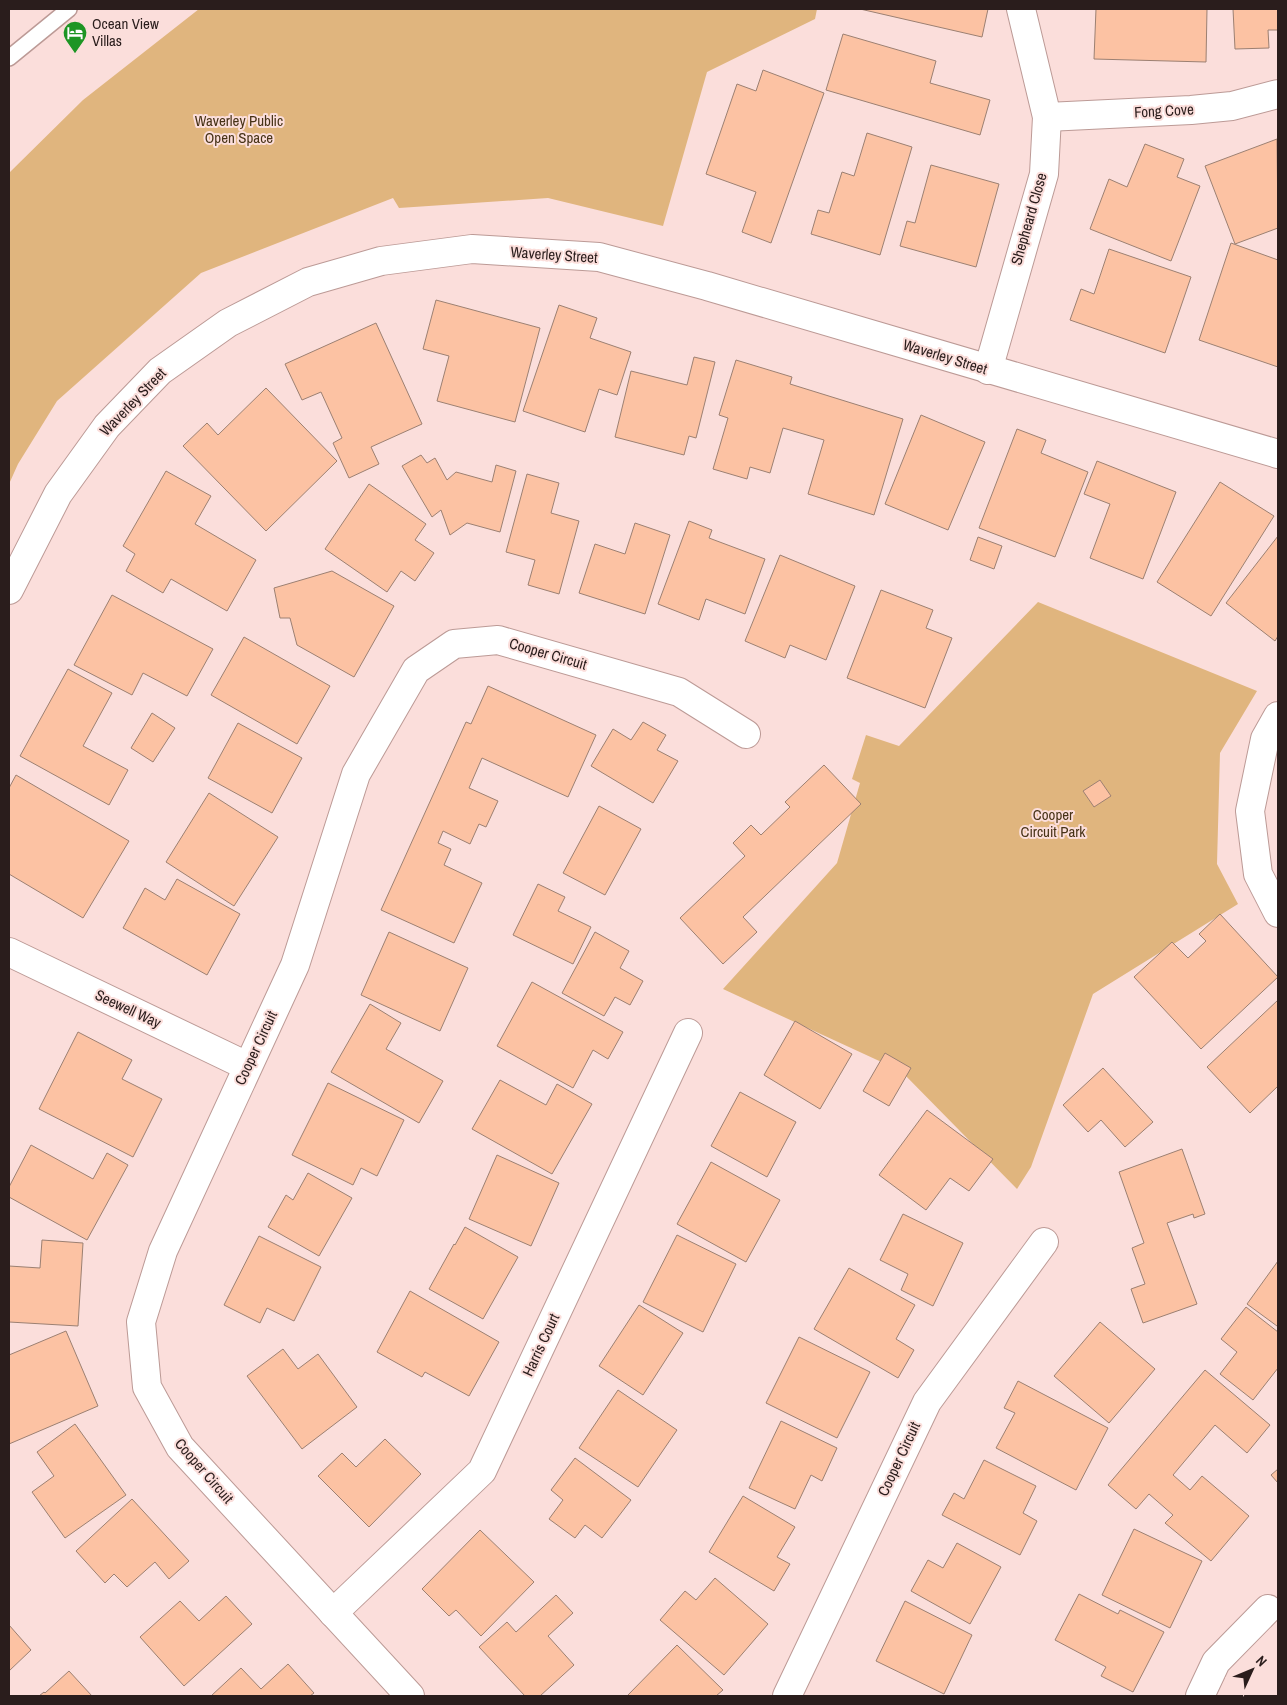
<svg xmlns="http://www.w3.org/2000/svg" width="1287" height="1705" font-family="'Archivo Narrow',sans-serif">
<rect width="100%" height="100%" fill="#fbdedb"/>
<g fill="#e0b57e">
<polygon points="199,9 817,9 815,19 707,72 663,226 548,198 399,208 393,198 201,273 57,401 18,464 9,484 9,173 83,100"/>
<polygon points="1038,602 1257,691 1220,753 1217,864 1238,904 1093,994 1031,1167 1017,1189 901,1071 723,989 837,863 860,783 852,779 866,735 899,746"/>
</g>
<g fill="#fcc2a3" stroke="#9c8072">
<polygon points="860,9 988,9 982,37"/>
<polygon points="1096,9 1207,9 1206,62 1094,59"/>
<polygon points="1233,9 1278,9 1278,30 1268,30 1269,48 1235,49"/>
<polygon points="843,34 936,61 930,83 990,100 980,135 826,90"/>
<polygon points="763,70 824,93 771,243 742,232 756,192 706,174 737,84 756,91"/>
<polygon points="867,133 912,147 880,255 811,234 818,210 829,213 842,172 854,176"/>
<polygon points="1277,139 1278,228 1235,244 1205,166"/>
<polygon points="1145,144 1184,159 1177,177 1200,186 1171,261 1090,229 1109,179 1127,187"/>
<polygon points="931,165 999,184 976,267 900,246 907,221 915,223"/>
<polygon points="1231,243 1278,260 1278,367 1199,340"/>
<polygon points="1109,249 1191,277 1165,353 1070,320 1081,289 1094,294"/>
<polygon points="436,300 540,328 515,422 437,401 449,356 423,349"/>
<polygon points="559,305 597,318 590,338 631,352 617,395 599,389 585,432 523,411"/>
<polygon points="376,323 422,424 371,447 379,464 349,478 333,443 342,438 321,392 302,400 285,364"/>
<polygon points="694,357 715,362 696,438 689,436 684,455 615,437 631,371 687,385"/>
<polygon points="736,360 792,377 790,384 903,419 874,515 808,494 824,440 783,428 770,473 750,467 747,479 713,469 728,418 719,415"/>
<polygon points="266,388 337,461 266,531 183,446 207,423 218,435"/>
<polygon points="921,415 985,442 948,530 885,504"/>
<polygon points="1017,429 1046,440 1041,453 1088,472 1055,557 979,528"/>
<polygon points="421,455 427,463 435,458 447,480 456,472 492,482 496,465 516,471 500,532 467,523 450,535 441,510 432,517 402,466"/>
<polygon points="1097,461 1176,492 1143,579 1090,558 1110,504 1084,494"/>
<polygon points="166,471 211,496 195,524 256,560 227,611 171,579 163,593 126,571 135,554 123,546"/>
<polygon points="527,474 559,483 551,513 579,521 559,594 528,585 535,560 506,552"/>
<polygon points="1220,482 1274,516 1211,616 1157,582"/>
<polygon points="369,484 426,524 415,540 434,553 415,581 401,571 387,592 325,549"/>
<polygon points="689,521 712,530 709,538 765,559 745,614 706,599 699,620 658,604"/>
<polygon points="635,523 670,535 645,614 579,593 595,544 625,554"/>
<polygon points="1278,536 1278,636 1275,641 1226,603"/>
<polygon points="978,537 1002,546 994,569 970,560"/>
<polygon points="780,555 855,586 826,660 790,645 785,658 745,641"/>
<polygon points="332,571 394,606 354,677 297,645 290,618 280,618 274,588"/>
<polygon points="881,590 933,610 926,628 952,638 925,708 847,678"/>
<polygon points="112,595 213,649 187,696 143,673 132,695 74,665"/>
<polygon points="244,637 330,686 297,744 211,695"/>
<polygon points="68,669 112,693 83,746 128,770 109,805 20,756"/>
<polygon points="488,686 596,735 568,797 482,758 469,788 498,801 486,827 479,824 470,844 443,831 438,843 451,849 444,865 482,883 454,943 381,910 466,722 471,724"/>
<polygon points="152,713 175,728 153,762 131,748"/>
<polygon points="643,722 666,735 657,750 678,761 653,803 591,766 613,729 631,740"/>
<polygon points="238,723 302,758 272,813 208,778"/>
<polygon points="824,765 861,804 743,917 757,932 723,964 680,918 745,856 733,843 751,825 761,835 790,807 785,802"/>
<polygon points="16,775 129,841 83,918 9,874 9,788"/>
<polygon points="1100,780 1111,796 1094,807 1083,791"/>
<polygon points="209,793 278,837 234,906 166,862"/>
<polygon points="599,806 641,829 605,895 563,873"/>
<polygon points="177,879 240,914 207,975 123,928 145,888 165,900"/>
<polygon points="538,884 565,897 558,911 591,927 573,964 513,935"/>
<polygon points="1220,914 1278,977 1201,1049 1134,977 1172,942 1188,958 1206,941 1199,934"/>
<polygon points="389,932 468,968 440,1031 361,995"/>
<polygon points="595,932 629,951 620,968 643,981 630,1005 615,997 604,1016 562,993"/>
<polygon points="532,982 623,1032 608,1059 593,1050 573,1088 497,1046"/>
<polygon points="1278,1000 1278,1086 1250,1113 1207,1067"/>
<polygon points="370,1004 401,1023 386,1049 443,1081 419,1123 331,1072"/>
<polygon points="795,1021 852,1054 820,1109 764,1075"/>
<polygon points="78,1032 132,1060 122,1079 162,1099 133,1157 39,1109"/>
<polygon points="885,1053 911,1068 889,1106 863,1091"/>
<polygon points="1103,1068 1153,1122 1125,1147 1101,1120 1088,1132 1063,1105"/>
<polygon points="500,1080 546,1105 557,1084 592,1104 552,1174 472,1129"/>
<polygon points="328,1083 404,1120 377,1176 361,1168 353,1185 292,1155"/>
<polygon points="740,1092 796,1122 767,1177 711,1146"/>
<polygon points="927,1110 993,1159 969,1191 950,1178 926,1210 879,1175"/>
<polygon points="31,1145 93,1179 107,1153 128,1165 87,1240 9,1197 9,1187"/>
<polygon points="1182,1149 1205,1214 1194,1218 1193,1214 1167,1223 1197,1304 1143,1323 1131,1289 1145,1284 1132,1248 1144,1243 1119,1172"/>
<polygon points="497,1155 559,1183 531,1246 469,1219"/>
<polygon points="711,1162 780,1200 746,1262 677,1224"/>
<polygon points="308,1173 352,1198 319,1256 268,1227 286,1195 293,1200"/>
<polygon points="903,1214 963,1243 933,1306 901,1290 908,1274 880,1260"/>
<polygon points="465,1227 518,1257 483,1319 429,1289 454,1244 455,1245"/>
<polygon points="677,1235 736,1264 703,1332 643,1302"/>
<polygon points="259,1236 321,1267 294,1321 267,1308 260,1323 224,1305"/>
<polygon points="42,1240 83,1243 78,1326 9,1322 9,1266 40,1268"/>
<polygon points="1278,1261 1278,1325 1277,1326 1247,1304"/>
<polygon points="849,1268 915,1305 896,1339 914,1350 898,1378 814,1329"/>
<polygon points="410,1291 499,1342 469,1396 425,1372 422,1377 377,1352"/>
<polygon points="639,1305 683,1333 643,1395 599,1366"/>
<polygon points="1246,1307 1278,1332 1278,1368 1253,1400 1220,1374 1237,1352 1221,1339"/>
<polygon points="1100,1322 1155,1369 1109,1423 1054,1376"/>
<polygon points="66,1331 98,1406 9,1444 9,1355"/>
<polygon points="799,1337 870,1372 837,1438 766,1403"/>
<polygon points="283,1349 298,1369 318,1354 357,1407 302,1449 247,1376"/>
<polygon points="1205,1370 1270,1425 1247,1453 1215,1425 1173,1475 1190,1490 1202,1476 1249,1516 1211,1561 1165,1523 1173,1515 1149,1494 1136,1509 1108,1485"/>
<polygon points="1018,1381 1108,1428 1076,1490 996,1448 1015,1413 1004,1408"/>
<polygon points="618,1390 677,1430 638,1487 579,1448"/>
<polygon points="781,1421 837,1448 822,1481 811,1475 795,1509 749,1488"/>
<polygon points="75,1424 126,1495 65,1538 32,1492 54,1476 37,1452"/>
<polygon points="385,1439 421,1474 369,1527 318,1476 342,1453 356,1467"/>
<polygon points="575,1458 631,1500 602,1538 585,1525 575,1538 549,1519 563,1500 551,1490"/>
<polygon points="984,1460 1036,1486 1023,1513 1037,1521 1020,1555 942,1515 954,1493 964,1499"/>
<polygon points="1278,1469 1278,1483 1271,1475"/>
<polygon points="743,1496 795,1527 777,1557 790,1564 774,1591 709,1552"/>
<polygon points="132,1499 189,1561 169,1579 155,1562 127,1587 114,1574 105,1583 76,1551"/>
<polygon points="1134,1529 1202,1561 1170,1628 1102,1595"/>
<polygon points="480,1530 534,1582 481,1636 456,1610 449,1616 422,1589"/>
<polygon points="957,1543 1001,1567 970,1624 911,1591 928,1560 943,1568"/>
<polygon points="715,1578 768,1624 724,1675 660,1620 685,1591 696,1600"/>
<polygon points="1079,1594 1118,1614 1120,1610 1164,1632 1133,1692 1101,1676 1106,1667 1055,1640"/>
<polygon points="556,1595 573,1613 548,1636 574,1665 540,1696 525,1696 479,1647 507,1622 516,1632"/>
<polygon points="226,1596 252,1624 184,1686 140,1637 180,1601 199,1621"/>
<polygon points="905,1601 972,1635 944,1694 876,1661"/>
<polygon points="9,1625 31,1650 9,1671"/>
<polygon points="677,1645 723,1690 716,1696 627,1696"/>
<polygon points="288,1664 314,1693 310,1696 211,1696 241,1668 261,1689"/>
<polygon points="69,1671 92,1696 39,1696 44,1692 45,1693"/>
</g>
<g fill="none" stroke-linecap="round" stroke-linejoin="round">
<defs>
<polyline id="service" points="9,58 69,9"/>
<g id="minor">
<polyline points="1047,117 1191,110 1232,106 1278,94"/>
<polyline points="988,370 1044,174 1047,117 1021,9"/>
<polyline points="1278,716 1265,739 1250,811 1258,874 1278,913"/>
<polyline points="9,952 247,1066"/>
<polyline points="333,1613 482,1471 688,1033"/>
<polyline points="410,1696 180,1447 147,1387 141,1322 163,1251 295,965 356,774 416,670 454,644 498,640 679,692 746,734"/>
<polyline points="787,1696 927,1402 1044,1242"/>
<polyline points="1200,1696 1216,1662 1268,1609"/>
</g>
<polyline id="tertiary" points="9,590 58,494 107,426 160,371 228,323 308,282 381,261 472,249 599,257 707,286 1278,454"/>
</defs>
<use href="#service" stroke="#bc9a96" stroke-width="18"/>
<use href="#minor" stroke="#bc9a96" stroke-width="30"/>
<use href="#tertiary" stroke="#bc9a96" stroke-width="30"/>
<use href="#service" stroke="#fff" stroke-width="15"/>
<use href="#minor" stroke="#fff" stroke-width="28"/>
<use href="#tertiary" stroke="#fff" stroke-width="28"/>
</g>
<defs>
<symbol id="hotel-pin" viewBox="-11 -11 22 30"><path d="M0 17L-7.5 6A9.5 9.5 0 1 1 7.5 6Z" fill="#1d9524" stroke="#fbdedb"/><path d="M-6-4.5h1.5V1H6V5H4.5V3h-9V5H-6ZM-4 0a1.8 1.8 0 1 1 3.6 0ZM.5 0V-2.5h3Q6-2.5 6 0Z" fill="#fff"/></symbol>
</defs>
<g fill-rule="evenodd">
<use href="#hotel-pin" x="61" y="19" width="28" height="38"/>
</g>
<g text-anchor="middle" stroke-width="4" stroke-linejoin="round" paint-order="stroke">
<g font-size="15" fill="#2a1d1c" stroke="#fbdedb" text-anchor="start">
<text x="92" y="29">Ocean View<tspan x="92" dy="17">Villas</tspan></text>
</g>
<g font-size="15" fill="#2a1d1c" stroke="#fbdedb">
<text transform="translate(1164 111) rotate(-3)" y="5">Fong Cove</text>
<text transform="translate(1029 219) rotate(-74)" y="5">Shepheard Close</text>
<text transform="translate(554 255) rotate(4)" y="5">Waverley Street</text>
<text transform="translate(945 357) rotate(17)" y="5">Waverley Street</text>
<text transform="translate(133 402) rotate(-46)" y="5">Waverley Street</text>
<text transform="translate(548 654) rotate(16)" y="5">Cooper Circuit</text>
<text transform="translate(128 1009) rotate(25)" y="5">Seewell Way</text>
<text transform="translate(256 1048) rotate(-65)" y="5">Cooper Circuit</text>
<text transform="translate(541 1345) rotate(-65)" y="5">Harris Court</text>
<text transform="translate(899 1459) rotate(-65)" y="5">Cooper Circuit</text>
<text transform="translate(204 1471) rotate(49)" y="5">Cooper Circuit</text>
</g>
<g font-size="15" fill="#463216" stroke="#fbdedb">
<text x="239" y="126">Waverley Public<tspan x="239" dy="17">Open Space</tspan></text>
<text x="1053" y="820">Cooper<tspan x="1053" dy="17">Circuit Park</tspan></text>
</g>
</g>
<rect width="1287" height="1705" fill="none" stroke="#2a1d1c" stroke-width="20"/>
<g transform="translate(1252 1670) rotate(46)" stroke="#fbdedb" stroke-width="4" paint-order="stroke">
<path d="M0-4L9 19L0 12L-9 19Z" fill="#2a1d1c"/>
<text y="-8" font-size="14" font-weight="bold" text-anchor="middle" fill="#2a1d1c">N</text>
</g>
</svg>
